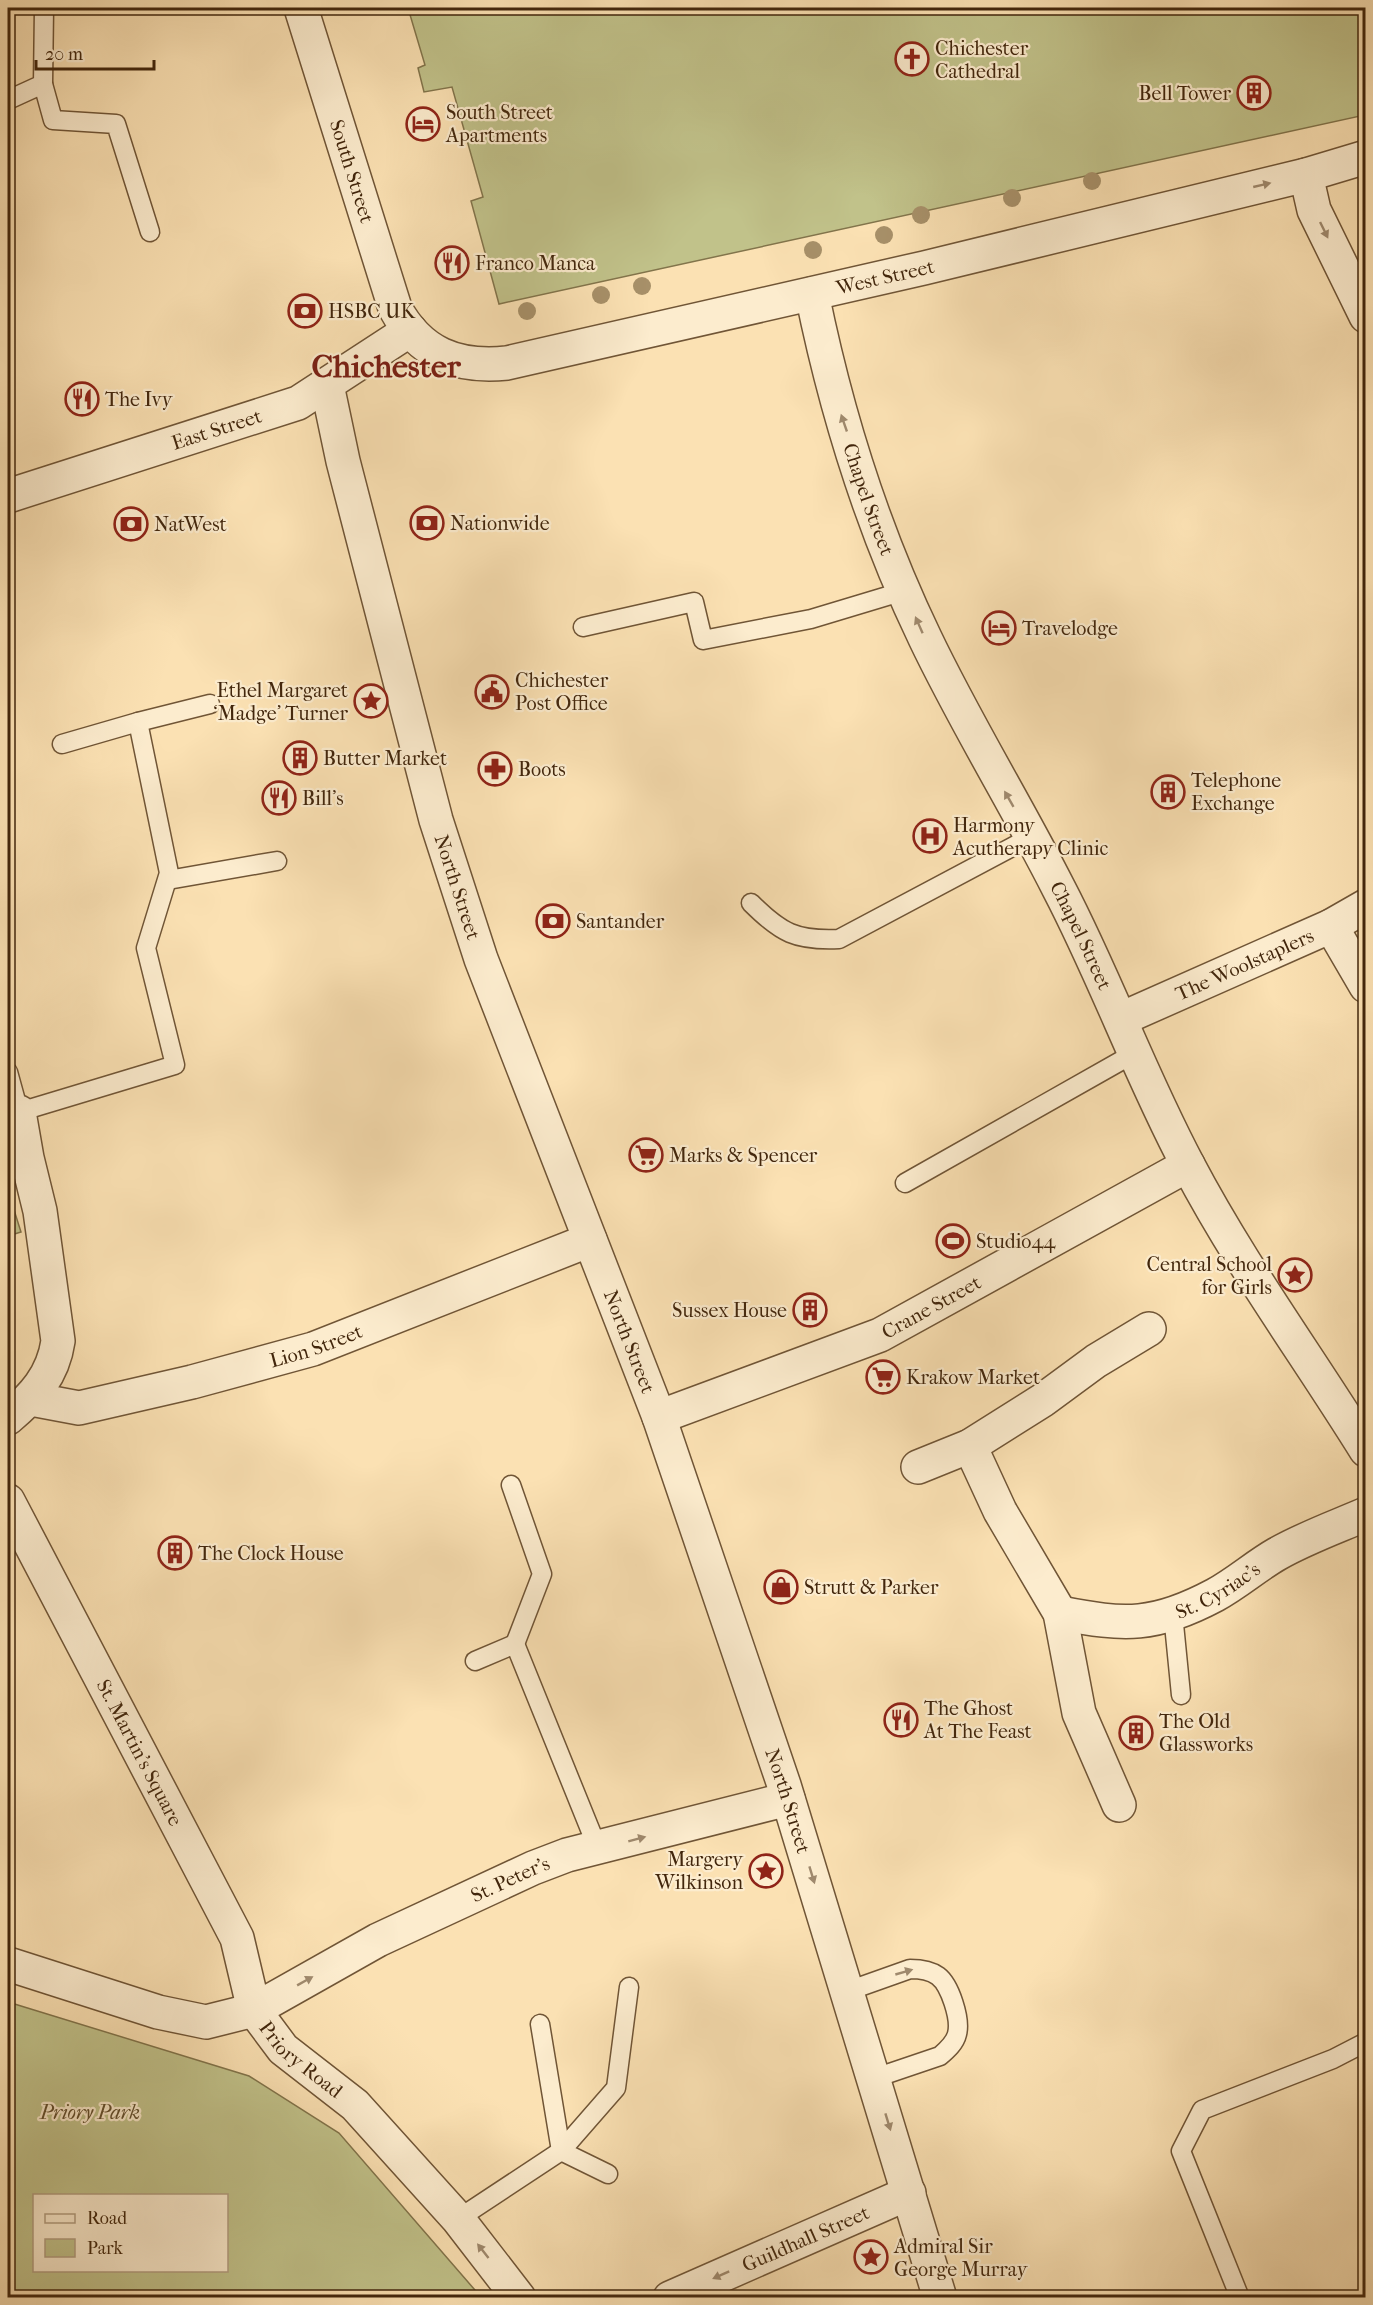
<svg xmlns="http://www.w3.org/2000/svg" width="1373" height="2305" font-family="'IM FELL French Canon',serif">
<rect width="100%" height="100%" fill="#fbe1b3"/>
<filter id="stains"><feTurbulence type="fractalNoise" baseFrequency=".00333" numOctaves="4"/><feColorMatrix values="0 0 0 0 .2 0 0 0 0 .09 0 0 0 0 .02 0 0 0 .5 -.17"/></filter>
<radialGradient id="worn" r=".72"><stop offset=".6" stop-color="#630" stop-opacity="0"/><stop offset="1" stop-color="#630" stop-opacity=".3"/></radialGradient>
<g fill="#c1c28a" stroke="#82744b" stroke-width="1.5" fill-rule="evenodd">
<polygon points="408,8 1365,8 1365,115 499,304 471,201 483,197 452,87 424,92 418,68 425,65"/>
<polygon points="8,1191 21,1232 8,1236"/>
<path d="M 8,2002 L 249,2076 L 339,2133 L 481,2297 L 8,2297 ZM 34,2196 L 226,2196 L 226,2270 L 34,2270 Z"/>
</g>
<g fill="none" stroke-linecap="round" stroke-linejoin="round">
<defs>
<g id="lane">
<polyline points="43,84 53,120 116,124 150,232"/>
<polyline points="8,100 43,84 44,8"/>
<polyline points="583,627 694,602 703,640 811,619 904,591"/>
<polyline points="138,722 210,704"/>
<polyline points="168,880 277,861"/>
<path d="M 751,903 C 781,933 796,941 839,939 L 1031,837"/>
<polyline points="8,1072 19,1112 175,1065 146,948 169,873 138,722 62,744"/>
<polyline points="905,1183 1133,1054"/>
<polyline points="511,1485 542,1574 515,1644"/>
<polyline points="1173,1614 1181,1695"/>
<polyline points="475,1661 515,1644 598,1849"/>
<path d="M 848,1991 L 910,1969 C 919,1969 930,1970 938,1976 C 950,1985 961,2019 957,2034 C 955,2043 947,2050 940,2056 L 875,2078"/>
<polyline points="540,2024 561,2151"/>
<polyline points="561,2151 616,2088 629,1987"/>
<polyline points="458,2219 561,2151 608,2174"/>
<polyline points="1240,2298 1181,2151 1202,2110 1333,2059 1366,2042"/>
</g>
<g id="street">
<path id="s1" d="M 301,8 L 395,308 C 420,354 457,368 507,363 L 924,268 L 1306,175 L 1366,157"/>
<polyline points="1306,175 1314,210 1366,316"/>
<path id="s2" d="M 812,294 C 836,412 873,530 925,638 C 966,724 1016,804 1059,889 C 1106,979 1140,1075 1188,1165 C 1240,1264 1307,1355 1366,1450"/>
<path id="s3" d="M 327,385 L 343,461 L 436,820 L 481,959 L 659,1417 L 784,1785 L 940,2298"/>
<path id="s4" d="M 8,496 L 298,403 L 410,330"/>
<polyline points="1331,926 1366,986"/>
<path id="s5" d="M 1121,1019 L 1331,926 L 1366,906"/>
<path id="s6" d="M 31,1399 L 79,1408 L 192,1382 L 313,1349 L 590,1240"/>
<path id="s7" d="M 659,1417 L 880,1335 L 1188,1165"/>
<path d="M 8,1418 C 33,1397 53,1376 58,1341 L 40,1211 L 27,1158 L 19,1112"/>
<polyline points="970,1446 1000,1511 1060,1613 1079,1713 1119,1805"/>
<polyline points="918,1467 970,1446 1043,1400 1096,1361 1149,1329"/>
<path id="s8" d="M 8,1501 L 237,1938 L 254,2010 L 283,2049 L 355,2105 L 458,2219 L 519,2298"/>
<path id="s9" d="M 1060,1613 C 1125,1626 1155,1627 1215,1595 C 1237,1583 1256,1566 1277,1554 C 1305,1538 1336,1527 1366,1514"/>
<path id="s10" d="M 8,1964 L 158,2012 L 206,2022 L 254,2010 L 378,1940 L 533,1868 L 567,1855 L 788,1799"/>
<path id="s11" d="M 670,2298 L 909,2193"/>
</g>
</defs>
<use href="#lane" stroke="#705536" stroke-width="21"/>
<use href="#street" stroke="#705536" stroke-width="36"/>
<use href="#lane" stroke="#fcecce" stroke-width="18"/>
<use href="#street" stroke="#fcecce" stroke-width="33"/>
</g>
<g fill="#a79069">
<circle cx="1092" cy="181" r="9"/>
<circle cx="1012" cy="198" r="9"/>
<circle cx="921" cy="215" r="9"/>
<circle cx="884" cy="235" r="9"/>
<circle cx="813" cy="250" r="9"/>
<circle cx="642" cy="286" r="9"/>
<circle cx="601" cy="295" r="9"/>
<circle cx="527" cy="311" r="9"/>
</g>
<defs><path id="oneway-solid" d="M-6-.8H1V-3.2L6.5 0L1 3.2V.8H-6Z" transform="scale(1.5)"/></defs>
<g fill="#9f896d">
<use href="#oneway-solid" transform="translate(1262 185) rotate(-13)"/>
<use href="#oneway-solid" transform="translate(1324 230) rotate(64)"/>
<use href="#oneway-solid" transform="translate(844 423) rotate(-109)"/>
<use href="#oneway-solid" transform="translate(919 625) rotate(-114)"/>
<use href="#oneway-solid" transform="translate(1009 799) rotate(-120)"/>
<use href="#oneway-solid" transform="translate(637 1839) rotate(-15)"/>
<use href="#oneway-solid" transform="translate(812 1875) rotate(73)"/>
<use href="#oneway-solid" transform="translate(904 1972) rotate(-16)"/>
<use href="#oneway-solid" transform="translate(305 1981) rotate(-29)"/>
<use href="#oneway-solid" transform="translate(888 2122) rotate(73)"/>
<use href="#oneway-solid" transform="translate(483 2251) rotate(-128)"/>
<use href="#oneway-solid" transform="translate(721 2275) rotate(156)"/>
</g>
<defs>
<symbol id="church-ring" viewBox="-11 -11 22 22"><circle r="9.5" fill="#fcecce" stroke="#8f2418" stroke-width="1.5"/><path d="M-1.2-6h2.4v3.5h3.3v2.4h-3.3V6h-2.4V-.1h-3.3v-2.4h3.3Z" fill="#8f2418"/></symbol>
<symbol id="building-ring" viewBox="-11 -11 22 22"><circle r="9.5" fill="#fcecce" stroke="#8f2418" stroke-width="1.5"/><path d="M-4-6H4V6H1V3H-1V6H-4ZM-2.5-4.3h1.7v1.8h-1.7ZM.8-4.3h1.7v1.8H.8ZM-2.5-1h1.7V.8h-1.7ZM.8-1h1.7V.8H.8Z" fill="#8f2418"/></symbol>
<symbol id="hotel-ring" viewBox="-11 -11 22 22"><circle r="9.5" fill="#fcecce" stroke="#8f2418" stroke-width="1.5"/><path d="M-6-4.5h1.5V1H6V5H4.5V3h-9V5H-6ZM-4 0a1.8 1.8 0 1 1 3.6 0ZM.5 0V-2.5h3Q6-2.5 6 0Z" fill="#8f2418"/></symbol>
<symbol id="restaurant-ring" viewBox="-11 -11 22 22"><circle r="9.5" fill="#fcecce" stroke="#8f2418" stroke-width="1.5"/><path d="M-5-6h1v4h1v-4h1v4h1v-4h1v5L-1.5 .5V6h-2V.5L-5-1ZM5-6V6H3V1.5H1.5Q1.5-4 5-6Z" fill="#8f2418"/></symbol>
<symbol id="bank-ring" viewBox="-11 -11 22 22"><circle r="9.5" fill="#fcecce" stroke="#8f2418" stroke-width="1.5"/><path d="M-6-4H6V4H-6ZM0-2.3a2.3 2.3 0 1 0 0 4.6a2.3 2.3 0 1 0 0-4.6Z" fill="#8f2418"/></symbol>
<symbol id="civic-ring" viewBox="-11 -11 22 22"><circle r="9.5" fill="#fcecce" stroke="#8f2418" stroke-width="1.5"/><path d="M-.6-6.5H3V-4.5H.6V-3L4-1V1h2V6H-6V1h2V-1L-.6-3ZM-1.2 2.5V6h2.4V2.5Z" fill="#8f2418"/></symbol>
<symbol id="sight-ring" viewBox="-11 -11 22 22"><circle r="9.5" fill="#fcecce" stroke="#8f2418" stroke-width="1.5"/><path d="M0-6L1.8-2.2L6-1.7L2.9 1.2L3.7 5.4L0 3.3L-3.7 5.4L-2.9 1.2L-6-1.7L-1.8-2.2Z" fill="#8f2418"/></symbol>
<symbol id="pharmacy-ring" viewBox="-11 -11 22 22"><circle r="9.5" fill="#fcecce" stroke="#8f2418" stroke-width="1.5"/><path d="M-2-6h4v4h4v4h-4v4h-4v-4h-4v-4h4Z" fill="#8f2418"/></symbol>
<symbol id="hospital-ring" viewBox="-11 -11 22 22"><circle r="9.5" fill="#fcecce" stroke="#8f2418" stroke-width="1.5"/><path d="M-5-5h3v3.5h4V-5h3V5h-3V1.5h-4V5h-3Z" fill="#8f2418"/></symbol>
<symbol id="supermarket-ring" viewBox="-11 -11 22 22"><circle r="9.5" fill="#fcecce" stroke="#8f2418" stroke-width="1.5"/><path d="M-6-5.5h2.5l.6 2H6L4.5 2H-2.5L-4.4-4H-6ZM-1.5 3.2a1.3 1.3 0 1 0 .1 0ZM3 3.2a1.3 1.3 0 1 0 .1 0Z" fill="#8f2418"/></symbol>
<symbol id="stadium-ring" viewBox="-11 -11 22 22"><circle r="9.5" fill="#fcecce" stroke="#8f2418" stroke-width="1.5"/><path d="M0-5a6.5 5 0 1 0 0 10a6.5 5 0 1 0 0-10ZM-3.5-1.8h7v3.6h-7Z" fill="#8f2418"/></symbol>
<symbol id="shop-ring" viewBox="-11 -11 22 22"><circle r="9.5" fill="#fcecce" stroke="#8f2418" stroke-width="1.5"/><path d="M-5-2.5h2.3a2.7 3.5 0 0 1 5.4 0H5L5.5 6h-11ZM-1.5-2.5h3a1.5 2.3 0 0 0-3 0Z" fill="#8f2418"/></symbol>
</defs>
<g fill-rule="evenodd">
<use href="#church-ring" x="893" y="40" width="38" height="38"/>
<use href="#building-ring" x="1235" y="74" width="38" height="38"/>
<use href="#hotel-ring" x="404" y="105" width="38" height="38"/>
<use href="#restaurant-ring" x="433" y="244" width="38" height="38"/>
<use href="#bank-ring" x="286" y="292" width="38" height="38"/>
<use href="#restaurant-ring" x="63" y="380" width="38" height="38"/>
<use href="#bank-ring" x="408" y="504" width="38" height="38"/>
<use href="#bank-ring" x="112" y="505" width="38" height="38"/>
<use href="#hotel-ring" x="980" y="609" width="38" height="38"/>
<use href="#civic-ring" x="473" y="673" width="38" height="38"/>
<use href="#sight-ring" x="352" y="682" width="38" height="38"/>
<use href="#building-ring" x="281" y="739" width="38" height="38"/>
<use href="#pharmacy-ring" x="476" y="750" width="38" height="38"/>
<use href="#building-ring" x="1149" y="773" width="38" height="38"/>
<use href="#restaurant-ring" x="260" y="779" width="38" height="38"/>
<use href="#hospital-ring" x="911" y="817" width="38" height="38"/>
<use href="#bank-ring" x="534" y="902" width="38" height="38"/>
<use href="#supermarket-ring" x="627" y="1136" width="38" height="38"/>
<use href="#stadium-ring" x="934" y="1222" width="38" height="38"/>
<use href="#sight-ring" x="1276" y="1256" width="38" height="38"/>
<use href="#building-ring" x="791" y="1291" width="38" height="38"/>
<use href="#supermarket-ring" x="864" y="1358" width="38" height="38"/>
<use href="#building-ring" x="156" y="1534" width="38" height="38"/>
<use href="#shop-ring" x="762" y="1568" width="38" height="38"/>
<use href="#restaurant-ring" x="882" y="1701" width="38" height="38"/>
<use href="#building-ring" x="1117" y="1714" width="38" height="38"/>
<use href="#sight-ring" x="747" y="1852" width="38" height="38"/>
<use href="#sight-ring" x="852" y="2238" width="38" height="38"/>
</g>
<g text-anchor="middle" stroke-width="4.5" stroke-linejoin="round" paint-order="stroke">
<g font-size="20" fill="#42260c" stroke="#fcecce" text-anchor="start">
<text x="935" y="55">Chichester<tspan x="935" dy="23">Cathedral</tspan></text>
<text x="1231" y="100" text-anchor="end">Bell Tower</text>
<text x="446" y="119">South Street<tspan x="446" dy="23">Apartments</tspan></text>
<text x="475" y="270">Franco Manca</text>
<text x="328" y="318">HSBC UK</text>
<text x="105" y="406">The Ivy</text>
<text x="450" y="530">Nationwide</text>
<text x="154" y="531">NatWest</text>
<text x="1022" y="635">Travelodge</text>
<text x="515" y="687">Chichester<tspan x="515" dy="23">Post Office</tspan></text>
<text x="348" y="697" text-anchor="end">Ethel Margaret<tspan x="348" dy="23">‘Madge’ Turner</tspan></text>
<text x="323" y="765">Butter Market</text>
<text x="518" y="776">Boots</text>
<text x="1191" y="787">Telephone<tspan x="1191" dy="23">Exchange</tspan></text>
<text x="302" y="805">Bill's</text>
<text x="953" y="832">Harmony<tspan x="953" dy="23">Acutherapy Clinic</tspan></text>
<text x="576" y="928">Santander</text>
<text x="669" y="1162">Marks &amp; Spencer</text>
<text x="976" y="1248">Studio44</text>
<text x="1272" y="1271" text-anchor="end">Central School<tspan x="1272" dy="23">for Girls</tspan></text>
<text x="787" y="1317" text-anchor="end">Sussex House</text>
<text x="906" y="1384">Krakow Market</text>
<text x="198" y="1560">The Clock House</text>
<text x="804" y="1594">Strutt &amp; Parker</text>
<text x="924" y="1715">The Ghost<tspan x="924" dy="23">At The Feast</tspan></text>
<text x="1159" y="1728">The Old<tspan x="1159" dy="23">Glassworks</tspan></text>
<text x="743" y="1866" text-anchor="end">Margery<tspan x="743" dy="23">Wilkinson</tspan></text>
<text x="894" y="2253">Admiral Sir<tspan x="894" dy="23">George Murray</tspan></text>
</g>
<g font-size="20" fill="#42260c" stroke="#fcecce">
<text dy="7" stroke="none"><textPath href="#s1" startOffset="171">South Street</textPath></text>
<text dy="7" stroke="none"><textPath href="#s1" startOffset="836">West Street</textPath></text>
<text dy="7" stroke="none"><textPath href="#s4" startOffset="219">East Street</textPath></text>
<text dy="7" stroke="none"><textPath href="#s2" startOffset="213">Chapel Street</textPath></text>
<text dy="7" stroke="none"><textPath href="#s3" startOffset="519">North Street</textPath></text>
<text dy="7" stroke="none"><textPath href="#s2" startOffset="699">Chapel Street</textPath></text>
<text dy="7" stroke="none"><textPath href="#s5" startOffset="135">The Woolstaplers</textPath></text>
<text dy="7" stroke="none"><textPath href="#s7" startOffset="294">Crane Street</textPath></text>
<text dy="7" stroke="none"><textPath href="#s3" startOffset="1005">North Street</textPath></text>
<text dy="7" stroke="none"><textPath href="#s6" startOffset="294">Lion Street</textPath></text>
<text dy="7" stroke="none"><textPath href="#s9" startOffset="165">St. Cyriac's</textPath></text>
<text dy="7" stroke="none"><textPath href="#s8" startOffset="284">St. Martin's Square</textPath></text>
<text dy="7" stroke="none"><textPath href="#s3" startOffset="1491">North Street</textPath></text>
<text dy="7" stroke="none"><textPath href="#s10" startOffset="544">St. Peter's</textPath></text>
<text dy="7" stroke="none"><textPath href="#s8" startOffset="636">Priory Road</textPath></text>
<text dy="7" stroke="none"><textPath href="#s11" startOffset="148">Guildhall Street</textPath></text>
</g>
<g font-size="20" font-style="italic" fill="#624d2c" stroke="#fcecce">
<text x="90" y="2119">Priory Park</text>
</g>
<g font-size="32" font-weight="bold" fill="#7a1f14" stroke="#fcecce">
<text x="386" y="377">Chichester</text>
</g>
</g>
<rect width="1373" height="2305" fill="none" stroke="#fbe1b3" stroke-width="30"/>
<rect x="9" y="9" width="1355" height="2287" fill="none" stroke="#42260c" stroke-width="3"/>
<rect x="15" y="15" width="1343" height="2275" fill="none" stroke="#42260c" stroke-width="1.5"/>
<rect x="33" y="2194" width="195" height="78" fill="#fcecce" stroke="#b29d80" stroke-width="1.5"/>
<rect x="45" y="2214" width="30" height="9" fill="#fcecce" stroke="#b29d80" stroke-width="1.5"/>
<text x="87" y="2224" font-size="18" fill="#42260c">Road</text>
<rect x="45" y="2239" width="30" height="18" fill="#c1c28a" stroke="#b29d80" stroke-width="1.5"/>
<text x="87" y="2254" font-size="18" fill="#42260c">Park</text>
<path d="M36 60v9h118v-9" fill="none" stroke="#42260c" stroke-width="3"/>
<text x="45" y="60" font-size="18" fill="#42260c" stroke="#fcecce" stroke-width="4.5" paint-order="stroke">20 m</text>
<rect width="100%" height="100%" filter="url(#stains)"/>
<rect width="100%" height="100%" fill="url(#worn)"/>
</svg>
